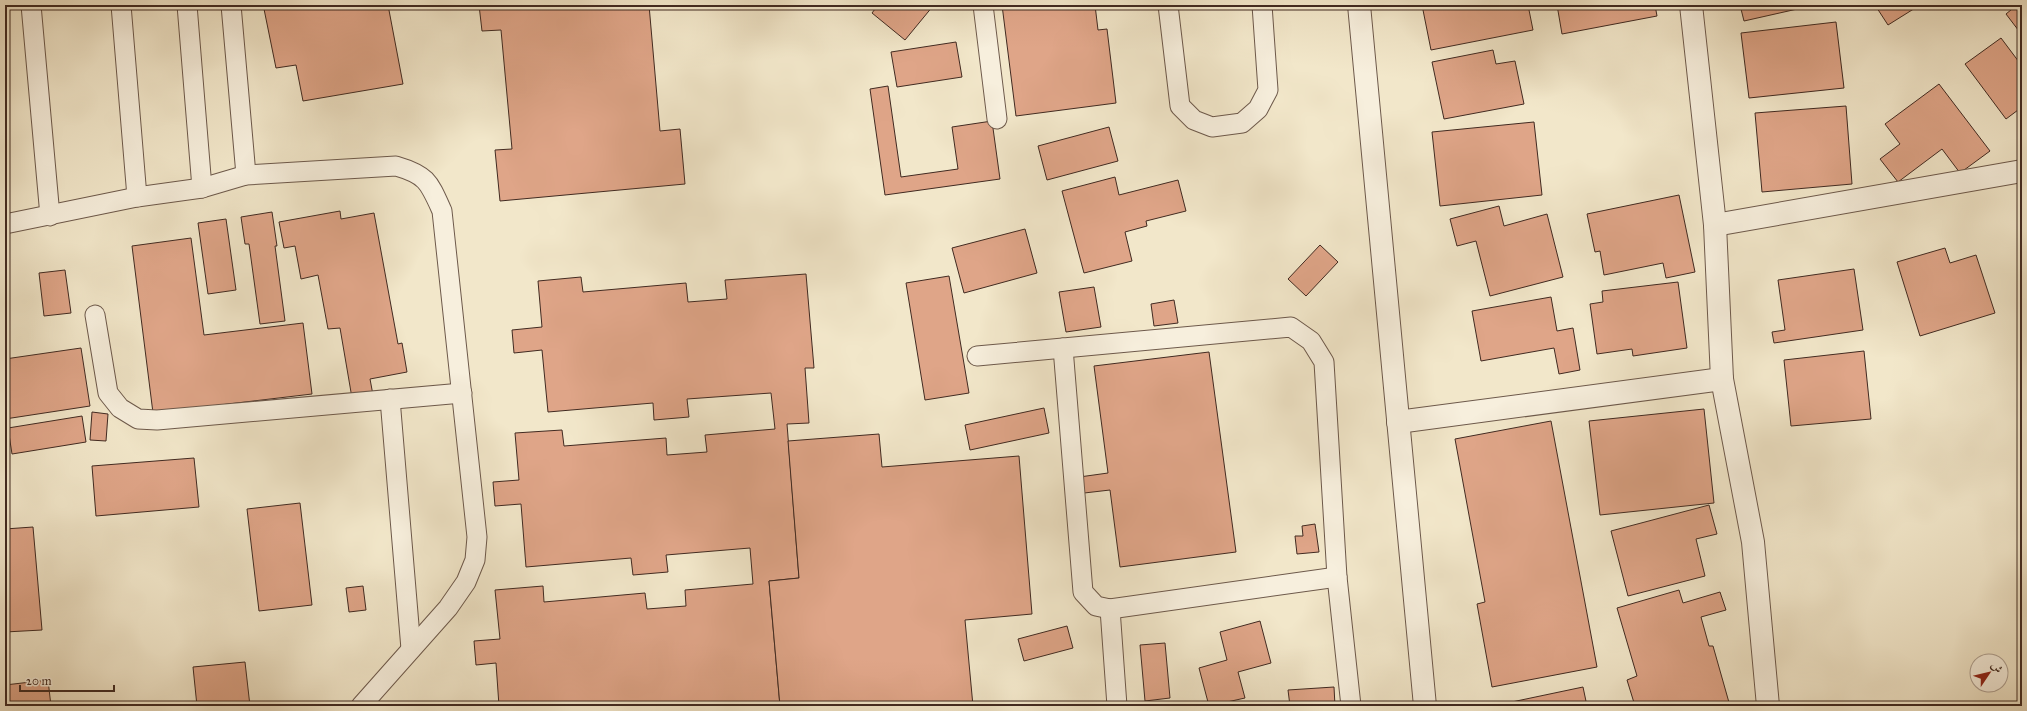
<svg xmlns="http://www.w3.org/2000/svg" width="2027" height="711" font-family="'IM FELL Great Primer',Amiri,serif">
<rect width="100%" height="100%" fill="#f2e7ca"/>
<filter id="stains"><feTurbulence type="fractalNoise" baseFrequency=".005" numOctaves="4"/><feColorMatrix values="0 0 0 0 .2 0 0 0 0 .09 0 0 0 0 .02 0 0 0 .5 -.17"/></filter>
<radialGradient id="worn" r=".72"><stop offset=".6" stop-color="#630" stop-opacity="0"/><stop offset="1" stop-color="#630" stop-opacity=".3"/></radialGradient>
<g fill="#dfa588" stroke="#412a21">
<polygon points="288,5 388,5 403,84 303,101 296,65 276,68 264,9"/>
<polygon points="479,5 649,5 660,131 680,129 685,184 500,201 495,150 512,149 501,30 482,31"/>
<polygon points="878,5 931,5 933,6 905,40 872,13"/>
<polygon points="1002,5 1095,5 1098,30 1107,29 1116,103 1016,116"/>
<polygon points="1422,5 1528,5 1533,30 1431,50"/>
<polygon points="1557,5 1655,5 1657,16 1562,34"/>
<polygon points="1740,5 1815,5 1744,21"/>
<polygon points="1875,5 1920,5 1888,25"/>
<polygon points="2017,5 2022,5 2022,35 2006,14"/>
<polygon points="1836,22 1844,88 1749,98 1741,33"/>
<polygon points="2001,38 2022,66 2022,107 2006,119 1965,64"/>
<polygon points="956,42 962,77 897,87 891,52"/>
<polygon points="1493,50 1496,64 1515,61 1524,104 1444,119 1432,62"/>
<polygon points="1939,84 1990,151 1960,173 1942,149 1898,182 1880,159 1900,144 1885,124"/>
<polygon points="888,86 901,177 958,169 952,127 992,121 1000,179 885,195 870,89"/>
<polygon points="1846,106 1852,184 1762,192 1755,113"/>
<polygon points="1534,122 1542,195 1440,206 1432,132"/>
<polygon points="1109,127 1118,161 1047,180 1038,146"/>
<polygon points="1115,177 1119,195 1178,180 1186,211 1146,221 1147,226 1125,232 1132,261 1084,273 1062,191"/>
<polygon points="1679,195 1695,272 1666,278 1663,263 1604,275 1600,251 1595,252 1587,214"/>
<polygon points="1499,206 1504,226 1547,214 1563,277 1490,296 1476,241 1457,246 1450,219"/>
<polygon points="340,211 341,219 374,213 398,344 402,343 407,372 370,379 373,395 352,398 340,328 328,329 318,275 301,279 295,246 284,248 279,222"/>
<polygon points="272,212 277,246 275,246 285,321 260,324 249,244 245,244 241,217"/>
<polygon points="226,219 236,290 208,294 198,223"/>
<polygon points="1025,229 1037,273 964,293 952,248"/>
<polygon points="191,238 204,335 303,323 312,394 153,413 132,246"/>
<polygon points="1320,245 1338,262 1306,296 1288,279"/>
<polygon points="1945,248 1950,263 1976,255 1995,313 1920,336 1897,262"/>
<polygon points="1854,269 1863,330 1774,343 1772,332 1785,330 1778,280"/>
<polygon points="65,270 71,313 44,316 39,273"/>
<polygon points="806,274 814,368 805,368 809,423 787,424 799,578 769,581 780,706 499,706 496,663 476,665 474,641 500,639 495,590 543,586 544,602 645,593 647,609 686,606 685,590 753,584 750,548 666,555 668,572 633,575 631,558 526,567 521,504 495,506 493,482 519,480 515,433 562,430 564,446 666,438 667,455 707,452 705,435 775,429 771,393 687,399 689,417 654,420 653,403 548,412 542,350 514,353 512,330 542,327 538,281 581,277 583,292 686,283 688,302 727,299 725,280"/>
<polygon points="949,276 969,393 925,400 906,283"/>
<polygon points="1678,282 1687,348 1633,356 1632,349 1597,354 1590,304 1603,302 1602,291"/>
<polygon points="1094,287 1101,327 1066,332 1059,292"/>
<polygon points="1551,297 1557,331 1573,328 1580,370 1559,374 1554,348 1481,361 1472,311"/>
<polygon points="1174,300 1178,323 1154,326 1151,304"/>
<polygon points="81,348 90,406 5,419 5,359"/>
<polygon points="1864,351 1871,419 1791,426 1784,360"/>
<polygon points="1209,352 1236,552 1120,567 1110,490 1067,495 1065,479 1108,473 1094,366"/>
<polygon points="1044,408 1049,433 970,450 965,425"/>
<polygon points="1704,409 1714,503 1600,515 1589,421"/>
<polygon points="92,412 108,414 106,441 90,440"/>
<polygon points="82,416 86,442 12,454 8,428"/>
<polygon points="1551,421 1597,667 1492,687 1477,604 1485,602 1455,439"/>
<polygon points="879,434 882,467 1019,456 1032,614 965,620 973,706 780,706 769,581 799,578 788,441"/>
<polygon points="194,458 199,507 96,516 92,466"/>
<polygon points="300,503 312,605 259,611 247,509"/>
<polygon points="1709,505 1717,534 1696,539 1705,576 1628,596 1611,531"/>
<polygon points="1315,524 1319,552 1297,554 1295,536 1303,536 1302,526"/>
<polygon points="33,527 42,630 5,632 5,529"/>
<polygon points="363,586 366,610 349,612 346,588"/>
<polygon points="1679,590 1683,603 1720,592 1726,610 1701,617 1709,646 1713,646 1730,706 1635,706 1627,680 1637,676 1617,608"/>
<polygon points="1260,621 1271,663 1238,672 1245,698 1209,706 1199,668 1227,660 1220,632"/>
<polygon points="1067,626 1073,648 1024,661 1018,639"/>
<polygon points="1165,643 1170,698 1145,701 1140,645"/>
<polygon points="245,662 250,706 197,706 193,667"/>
<polygon points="48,680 51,706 5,706 5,685"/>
<polygon points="1334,687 1335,706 1290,706 1288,690"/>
<polygon points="1583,687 1587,706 1508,706 1507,703"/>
</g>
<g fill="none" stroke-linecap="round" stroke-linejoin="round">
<defs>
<g id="lane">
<polyline points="31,5 50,216"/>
<polyline points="121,5 137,197"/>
<polyline points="187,5 202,188"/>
<polyline points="231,5 246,175"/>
<polyline points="983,5 997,119"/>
<polyline points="1168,5 1180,106 1194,120 1212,127 1242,123 1258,109 1268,90 1262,5"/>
<path d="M 5,224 L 137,197 L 202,188 L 246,175 L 396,166 C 427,175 429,182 442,211 L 477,537 L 475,560 L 466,582 L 448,608 L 361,706"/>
<polyline points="95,315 108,393 120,408 138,419 157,420 462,393"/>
<polyline points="1063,348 1083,592 1096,606 1110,609 1337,577"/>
<polyline points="977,356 1291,327 1311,341 1324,362 1337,577 1351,706"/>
<polyline points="390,399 411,649"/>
<polyline points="1110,609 1117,706"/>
</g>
<g id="street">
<polyline points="1359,5 1425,706"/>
<polyline points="1691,5 1715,225 1722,379 1753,542 1768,706"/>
<polyline points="1715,225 2022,171"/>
<polyline points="1398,422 1722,379"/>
</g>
</defs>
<use href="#lane" stroke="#6d594b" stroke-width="21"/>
<use href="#street" stroke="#6d594b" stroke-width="24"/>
<use href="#lane" stroke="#f7efdd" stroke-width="19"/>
<use href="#street" stroke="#f7efdd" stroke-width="22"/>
</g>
<rect width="2027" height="711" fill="none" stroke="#f2e7ca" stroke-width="20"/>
<rect x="6" y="6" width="2015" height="699" fill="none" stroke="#412a21" stroke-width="2"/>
<rect x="10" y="10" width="2007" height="691" fill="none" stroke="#412a21"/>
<g transform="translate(1989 673) rotate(55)"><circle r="19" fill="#f7efdd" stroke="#aea092"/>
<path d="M0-3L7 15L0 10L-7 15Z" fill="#8f2418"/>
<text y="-6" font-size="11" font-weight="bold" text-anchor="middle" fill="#412a21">ش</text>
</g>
<path d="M20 685v6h94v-6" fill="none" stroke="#412a21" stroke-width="2"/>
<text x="26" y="685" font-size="12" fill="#412a21" stroke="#f7efdd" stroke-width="3" paint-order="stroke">20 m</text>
<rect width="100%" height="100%" filter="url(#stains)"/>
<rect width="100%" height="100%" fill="url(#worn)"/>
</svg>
